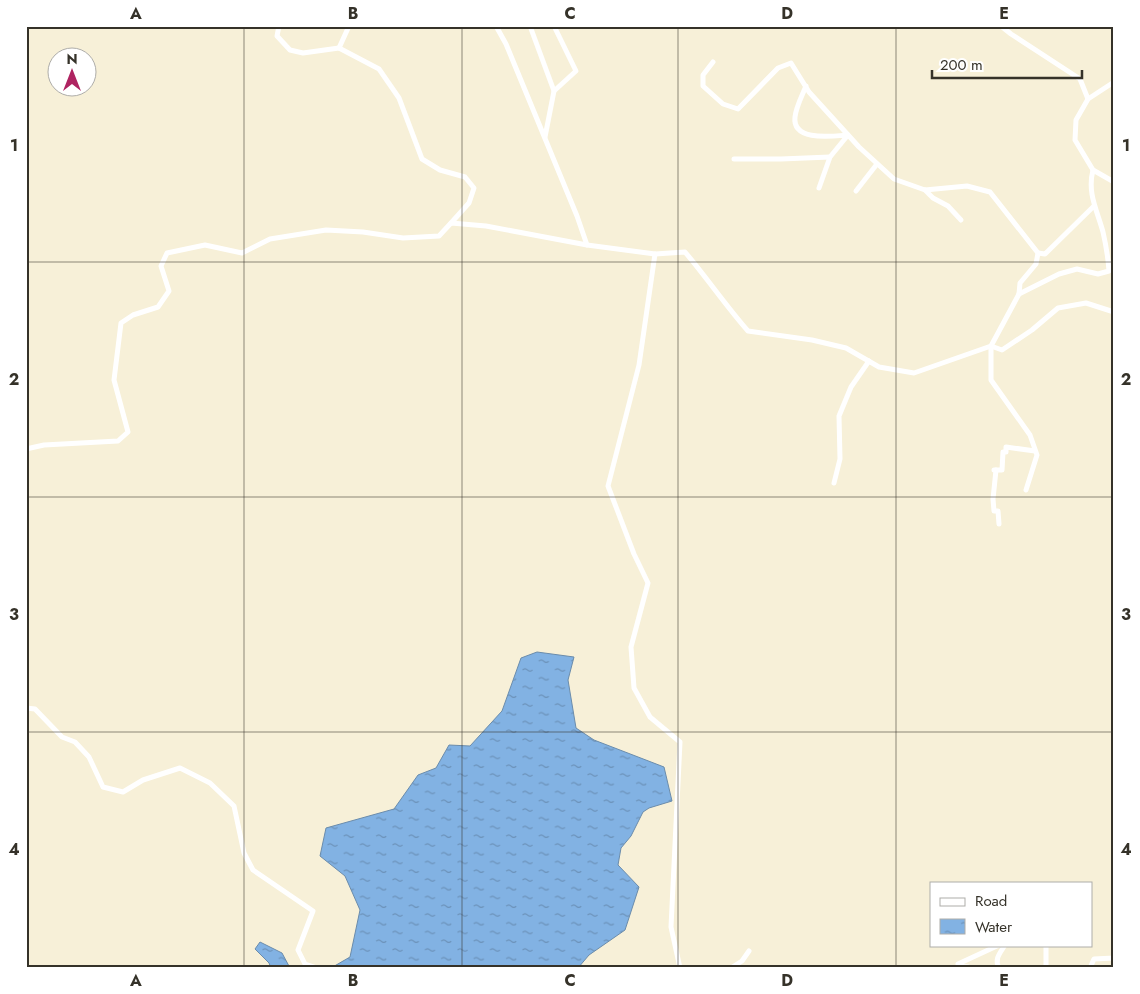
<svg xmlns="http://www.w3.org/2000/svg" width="1140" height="994" font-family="Jost,sans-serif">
<defs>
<pattern id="water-ripples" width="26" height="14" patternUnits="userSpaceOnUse" patternTransform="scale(1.25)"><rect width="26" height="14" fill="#82b2e3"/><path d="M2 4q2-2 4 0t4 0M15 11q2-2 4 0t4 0" fill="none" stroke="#6b91b8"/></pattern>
</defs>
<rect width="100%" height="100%" fill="#f7f0d8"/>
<g fill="url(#water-ripples)" stroke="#6b8cab">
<polygon points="537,652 574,657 568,680 576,728 594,740 664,767 672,801 649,808 643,812 631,836 621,848 618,865 639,887 625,930 589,955 578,968 331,968 350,957 360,910 345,876 320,856 326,828 394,809 418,775 436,768 449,745 470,746 502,711 521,658"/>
<polygon points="260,942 282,953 290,968 271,968 269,963 255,949"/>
</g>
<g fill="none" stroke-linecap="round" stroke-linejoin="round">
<g stroke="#fff" stroke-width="5">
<polyline points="279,26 277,36 290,50 303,53 339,48 379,69 399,98 422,159 440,170 465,177 474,188 469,203 451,223"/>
<polyline points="496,26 506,44 577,216 587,245"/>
<polyline points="530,26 554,91 545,137"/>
<polyline points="1001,26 1011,34 1080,79 1088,99 1076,120 1075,140 1093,170 1114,182"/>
<polyline points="339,48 349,26"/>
<polyline points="713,62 703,75 703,86 723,104 738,109 778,68 791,63 809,92 859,147 894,179 925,190 967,186 990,192 1038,253 1036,264 1020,283 1019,294 991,346 991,380 1030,435 1037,455 1026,490"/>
<path d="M 806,86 C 802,96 796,107 795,117 C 792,142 833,136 848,135 L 830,157 L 819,188"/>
<polyline points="554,91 576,71 554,26"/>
<polyline points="1088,99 1114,82"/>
<polyline points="734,159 781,159 830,157"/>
<polyline points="925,190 933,198 948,206 961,220"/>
<polyline points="856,191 877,164"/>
<polyline points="1038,253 1045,254 1094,206"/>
<polyline points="655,254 639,365 608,486 634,554 648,583 631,647 634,688 650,717 680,742 671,927 680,968"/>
<path d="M 1019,294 L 1059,274 L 1077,269 L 1098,274 L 1109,271 C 1108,257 1106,245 1103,232 C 1097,210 1087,193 1093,170"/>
<path d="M 26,449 L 44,445 L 118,441 L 128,432 L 114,380 L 121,323 L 133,315 L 158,307 L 169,291 L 161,266 L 167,253 L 205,245 L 242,253 L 270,239 L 326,230 L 363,232 L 403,238 L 439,236 L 451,223 L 486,226 L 587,245 L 655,254 L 685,252 C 707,278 726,306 748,331 L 812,340 L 846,348 L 879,367 L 914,373 L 991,346 L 1002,350 L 1032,330 L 1058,308 L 1086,303 L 1114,312"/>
<polyline points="994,470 1002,470 1003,452 1006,452 1006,447 1035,451"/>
<polyline points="996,470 993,499 994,511 998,511 999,524"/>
<polyline points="834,483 840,459 839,416 851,387 869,361"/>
<polyline points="26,708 35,709 62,737 75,742 89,757 103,787 123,792 143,780 180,768 210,783 234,806 244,853 253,870 313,911 298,950 305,964 314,967"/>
<polyline points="1046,945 1046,968"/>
<polyline points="968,967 959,966 958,964 999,945"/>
<polyline points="731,968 742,961 749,951"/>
<path d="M 999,968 C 994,959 1000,953 1005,945"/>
<polyline points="1090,968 1094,959 1114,958"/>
</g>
</g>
<path fill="none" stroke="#353229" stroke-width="1" stroke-opacity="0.55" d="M 244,26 L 244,968M 462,26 L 462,968M 678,26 L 678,968M 896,26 L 896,968M 26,262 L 1114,262M 26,497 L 1114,497M 26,732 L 1114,732"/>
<rect width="1140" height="994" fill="none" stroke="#ffffff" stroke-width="55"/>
<rect x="930" y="882" width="162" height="65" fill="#ffffff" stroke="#aeada9"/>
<rect x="940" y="898" width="25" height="8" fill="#ffffff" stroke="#aeada9"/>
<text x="975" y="906" font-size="15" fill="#353229">Road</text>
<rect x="940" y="919" width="25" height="15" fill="url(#water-ripples)" stroke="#aeada9"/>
<text x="975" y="932" font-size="15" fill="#353229">Water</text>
<g transform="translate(72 72)"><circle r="24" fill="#ffffff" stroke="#aeada9"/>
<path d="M0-4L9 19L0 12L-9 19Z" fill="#af2461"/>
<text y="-8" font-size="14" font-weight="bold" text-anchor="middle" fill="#353229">N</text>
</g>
<path d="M932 70v8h150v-8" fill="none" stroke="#353229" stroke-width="2.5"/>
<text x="940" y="70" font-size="15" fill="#353229" stroke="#ffffff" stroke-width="4" paint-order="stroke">200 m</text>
<rect x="28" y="28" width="1084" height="938" fill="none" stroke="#353229" stroke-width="2"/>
<g font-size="16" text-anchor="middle" font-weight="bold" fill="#353229">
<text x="136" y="19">A</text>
<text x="353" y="19">B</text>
<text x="570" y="19">C</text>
<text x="787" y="19">D</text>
<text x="1004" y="19">E</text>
<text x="14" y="151">1</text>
<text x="1126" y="151">1</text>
<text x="14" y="385">2</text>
<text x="1126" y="385">2</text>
<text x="14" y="620">3</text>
<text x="1126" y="620">3</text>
<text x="14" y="855">4</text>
<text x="1126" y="855">4</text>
<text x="136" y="986">A</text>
<text x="353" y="986">B</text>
<text x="570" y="986">C</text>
<text x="787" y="986">D</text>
<text x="1004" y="986">E</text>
</g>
</svg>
